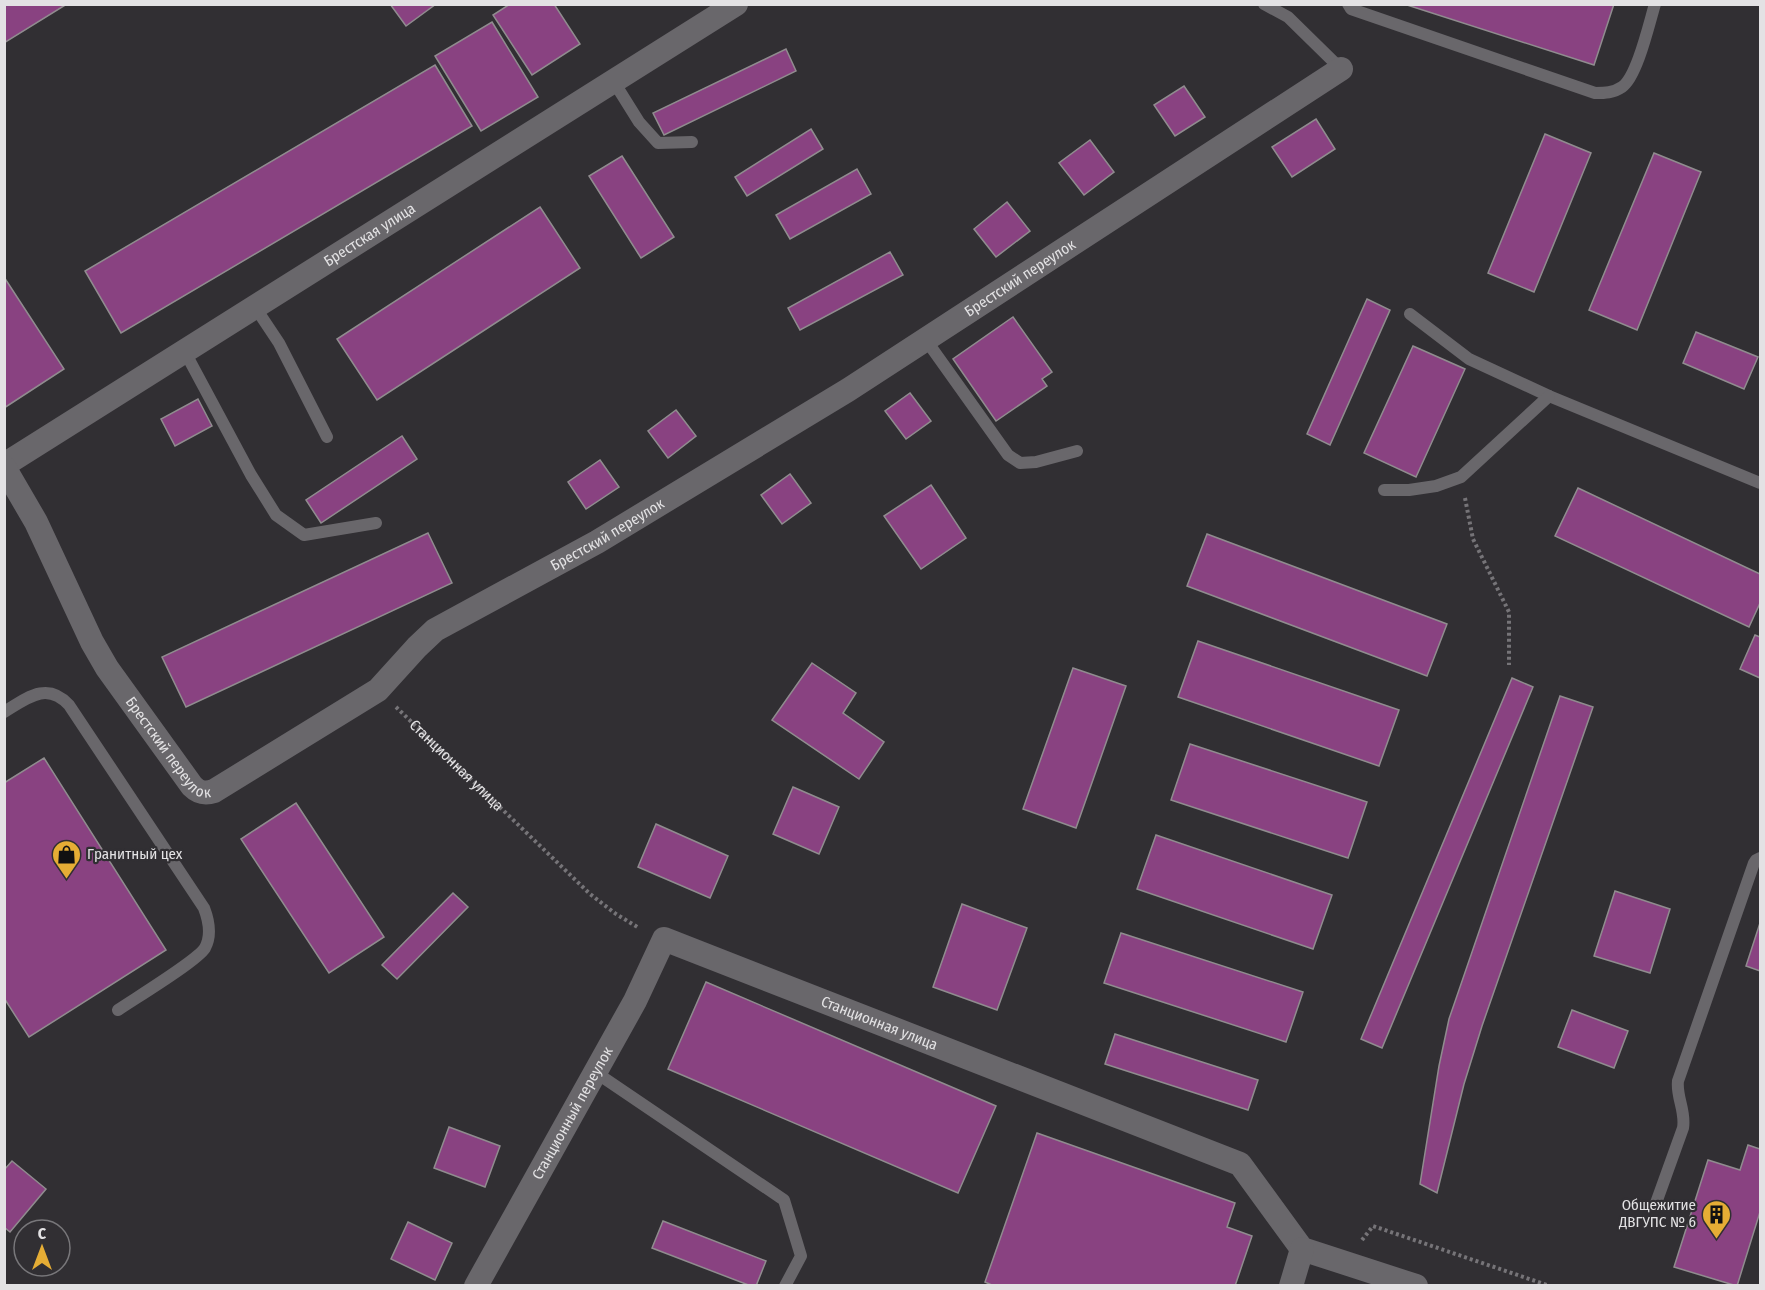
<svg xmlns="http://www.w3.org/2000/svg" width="1765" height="1290" font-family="'Fira Sans Condensed',sans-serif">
<rect width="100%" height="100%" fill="#312f33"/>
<g fill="#894281" stroke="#908c8f" stroke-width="1.5">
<polygon points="4,4 67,4 4,43"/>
<polygon points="390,4 436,4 406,26"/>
<polygon points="510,4 554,4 580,44 532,75 493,15"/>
<polygon points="1404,4 1614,4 1594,65"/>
<polygon points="492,22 538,97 481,131 435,56"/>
<polygon points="786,49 796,71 664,135 653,113"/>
<polygon points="435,65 472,126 121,333 85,271"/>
<polygon points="1184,86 1205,117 1175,136 1154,105"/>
<polygon points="1316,119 1335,149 1292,177 1272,147"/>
<polygon points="811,129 823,149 747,196 735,177"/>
<polygon points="1545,134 1591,153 1534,292 1488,273"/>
<polygon points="1090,140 1114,172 1084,195 1059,163"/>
<polygon points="1654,153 1701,172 1637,330 1589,310"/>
<polygon points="622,156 674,237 641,258 589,176"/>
<polygon points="857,169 871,194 790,239 776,215"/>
<polygon points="1007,202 1030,231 996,257 974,229"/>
<polygon points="540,207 580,268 377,400 337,339"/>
<polygon points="890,252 903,275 800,330 788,308"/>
<polygon points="4,277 64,369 4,408"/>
<polygon points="1367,299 1390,310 1330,445 1307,434"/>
<polygon points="1013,317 1052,372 1042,379 1047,386 996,421 953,359"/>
<polygon points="1696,332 1758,357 1744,389 1683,363"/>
<polygon points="1413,346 1465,369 1416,477 1364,453"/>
<polygon points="910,393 931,421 906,439 885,411"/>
<polygon points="198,399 212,426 175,446 161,419"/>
<polygon points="676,410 696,436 668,458 648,431"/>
<polygon points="402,436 417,459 321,523 306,500"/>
<polygon points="600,460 619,487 586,509 568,482"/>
<polygon points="790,474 811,503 782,524 761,495"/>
<polygon points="931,485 966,538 921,569 884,516"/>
<polygon points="1578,488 1760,574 1760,603 1749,627 1555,536"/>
<polygon points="428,533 452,583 186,707 162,657"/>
<polygon points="1207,534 1447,624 1427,676 1187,586"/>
<polygon points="1755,635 1760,637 1760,678 1740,669"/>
<polygon points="1198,641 1399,710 1379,766 1178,697"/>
<polygon points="812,663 856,693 843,713 884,742 859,779 772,720"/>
<polygon points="1073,668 1126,686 1076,828 1023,809"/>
<polygon points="1512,678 1533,687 1382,1048 1361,1039"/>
<polygon points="1560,696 1593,707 1482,1026 1464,1084 1437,1193 1420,1184 1439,1066 1449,1019"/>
<polygon points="1190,744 1367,802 1348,858 1171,800"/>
<polygon points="44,758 166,950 29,1037 4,998 4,783"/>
<polygon points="793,787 839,807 819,854 773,834"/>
<polygon points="296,803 384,937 329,973 241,839"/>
<polygon points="656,824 728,856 710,898 638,867"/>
<polygon points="1156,835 1332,895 1313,949 1137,889"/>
<polygon points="1615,891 1670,909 1650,973 1594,956"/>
<polygon points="453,893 468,907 397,979 382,965"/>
<polygon points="962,904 1027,928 997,1010 933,987"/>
<polygon points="1760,923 1760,971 1746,966"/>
<polygon points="1121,933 1303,992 1286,1042 1104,983"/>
<polygon points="706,982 996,1106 958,1193 668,1069"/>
<polygon points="1572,1010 1628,1031 1614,1068 1558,1047"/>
<polygon points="1115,1034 1258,1080 1248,1110 1105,1064"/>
<polygon points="449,1127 500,1146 485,1187 434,1168"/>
<polygon points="1037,1133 1235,1203 1227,1227 1252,1236 1235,1286 994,1286 985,1282"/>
<polygon points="1748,1145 1760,1149 1760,1212 1737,1286 1674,1267 1708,1160 1740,1170"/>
<polygon points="12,1161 46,1189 10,1232 4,1227 4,1170"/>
<polygon points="663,1221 766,1261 756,1286 751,1286 652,1248"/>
<polygon points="408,1222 452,1243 435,1280 391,1259"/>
</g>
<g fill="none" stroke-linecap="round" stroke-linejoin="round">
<g stroke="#767478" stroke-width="4" stroke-dasharray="3 3" stroke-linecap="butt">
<polyline points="1465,498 1473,539 1509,612 1509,665"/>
<path id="s1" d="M 396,707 L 590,894 L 616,914 L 639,928"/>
<polyline points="1362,1240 1373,1226 1550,1286"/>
</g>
<g stroke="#69676b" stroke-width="12">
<polyline points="1264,4 1288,17 1341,69"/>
<path d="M 1348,4 L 1351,9 L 1595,93 C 1605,93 1613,93 1622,87 C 1637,77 1649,24 1655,4"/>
<polyline points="614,82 639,122 658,143 692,142"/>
<polyline points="255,307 279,343 327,437"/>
<polyline points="1410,314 1469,359 1549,396 1760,483"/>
<polyline points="926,340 1008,455 1020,463 1036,462 1077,451"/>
<polyline points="185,352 251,475 276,515 304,535 376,523"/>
<polyline points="1384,490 1409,490 1436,486 1461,477 1549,396"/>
<path d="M 4,712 C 27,698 47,681 69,705 L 204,908 C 209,921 212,935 205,948 C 197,961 134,999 118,1010"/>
<polyline points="595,1072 784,1200 801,1256 785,1286"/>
<path d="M 1656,1203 L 1683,1128 C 1686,1111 1676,1097 1678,1081 L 1754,863 L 1756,860 L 1760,858"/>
</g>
<g stroke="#69676b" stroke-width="24">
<path id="s2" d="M 4,465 L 736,4"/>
<path id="s3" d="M 4,467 L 36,522 L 92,642 L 107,668 L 192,786 C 199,793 205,794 214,791 L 378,690 L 417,647 L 435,630 L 597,542 L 848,390 L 1341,69"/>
<path id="s4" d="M 476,1286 L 635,1001 L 664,939 L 1240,1164 L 1302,1249 L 1416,1286"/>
<polyline points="1291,1286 1302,1249"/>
</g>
</g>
<defs>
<symbol id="shop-pin" viewBox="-11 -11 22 30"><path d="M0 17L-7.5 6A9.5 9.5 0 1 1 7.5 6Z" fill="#e5ad35" stroke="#312f33"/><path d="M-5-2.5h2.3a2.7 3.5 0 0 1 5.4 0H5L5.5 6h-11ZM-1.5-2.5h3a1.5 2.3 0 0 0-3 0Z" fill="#111"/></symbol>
<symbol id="building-pin" viewBox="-11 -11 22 30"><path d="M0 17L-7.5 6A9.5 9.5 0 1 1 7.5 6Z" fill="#e5ad35" stroke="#312f33"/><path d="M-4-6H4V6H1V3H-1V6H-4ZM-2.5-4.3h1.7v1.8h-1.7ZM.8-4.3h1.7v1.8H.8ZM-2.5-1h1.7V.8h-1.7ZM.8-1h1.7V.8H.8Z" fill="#111"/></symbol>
</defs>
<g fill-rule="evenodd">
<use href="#shop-pin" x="50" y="838" width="33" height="45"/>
<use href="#building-pin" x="1700" y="1198" width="33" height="45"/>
</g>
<g text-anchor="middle" stroke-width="4.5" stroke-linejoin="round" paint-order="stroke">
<g font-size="15" fill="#e3e2e4" stroke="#312f33">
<text dy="5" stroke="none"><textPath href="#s2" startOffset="432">Брестская улица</textPath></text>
<text dy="5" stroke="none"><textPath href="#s3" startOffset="1354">Брестский переулок</textPath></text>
<text dy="5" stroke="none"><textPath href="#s3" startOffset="868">Брестский переулок</textPath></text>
<text dy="5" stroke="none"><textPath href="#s3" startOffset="328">Брестский переулок</textPath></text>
<text dy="5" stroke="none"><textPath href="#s1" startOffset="84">Станционная улица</textPath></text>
<text dy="5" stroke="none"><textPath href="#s4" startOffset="626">Станционная улица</textPath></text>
<text dy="5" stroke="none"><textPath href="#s4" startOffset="198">Станционный переулок</textPath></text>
</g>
<g font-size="15" fill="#e3e2e4" stroke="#312f33" text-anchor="start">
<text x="87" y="859">Гранитный цех</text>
<text x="1696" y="1210" text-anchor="end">Общежитие<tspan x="1696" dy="17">ДВГУПС № 6</tspan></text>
</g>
</g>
<rect width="1765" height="1290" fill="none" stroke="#e3e2e4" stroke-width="12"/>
<g transform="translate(42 1248)"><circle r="28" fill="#312f33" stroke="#78777a" stroke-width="1.5"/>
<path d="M0-4.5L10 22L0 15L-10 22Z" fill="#e5ad35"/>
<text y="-9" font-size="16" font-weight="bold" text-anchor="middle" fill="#e3e2e4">С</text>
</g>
</svg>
